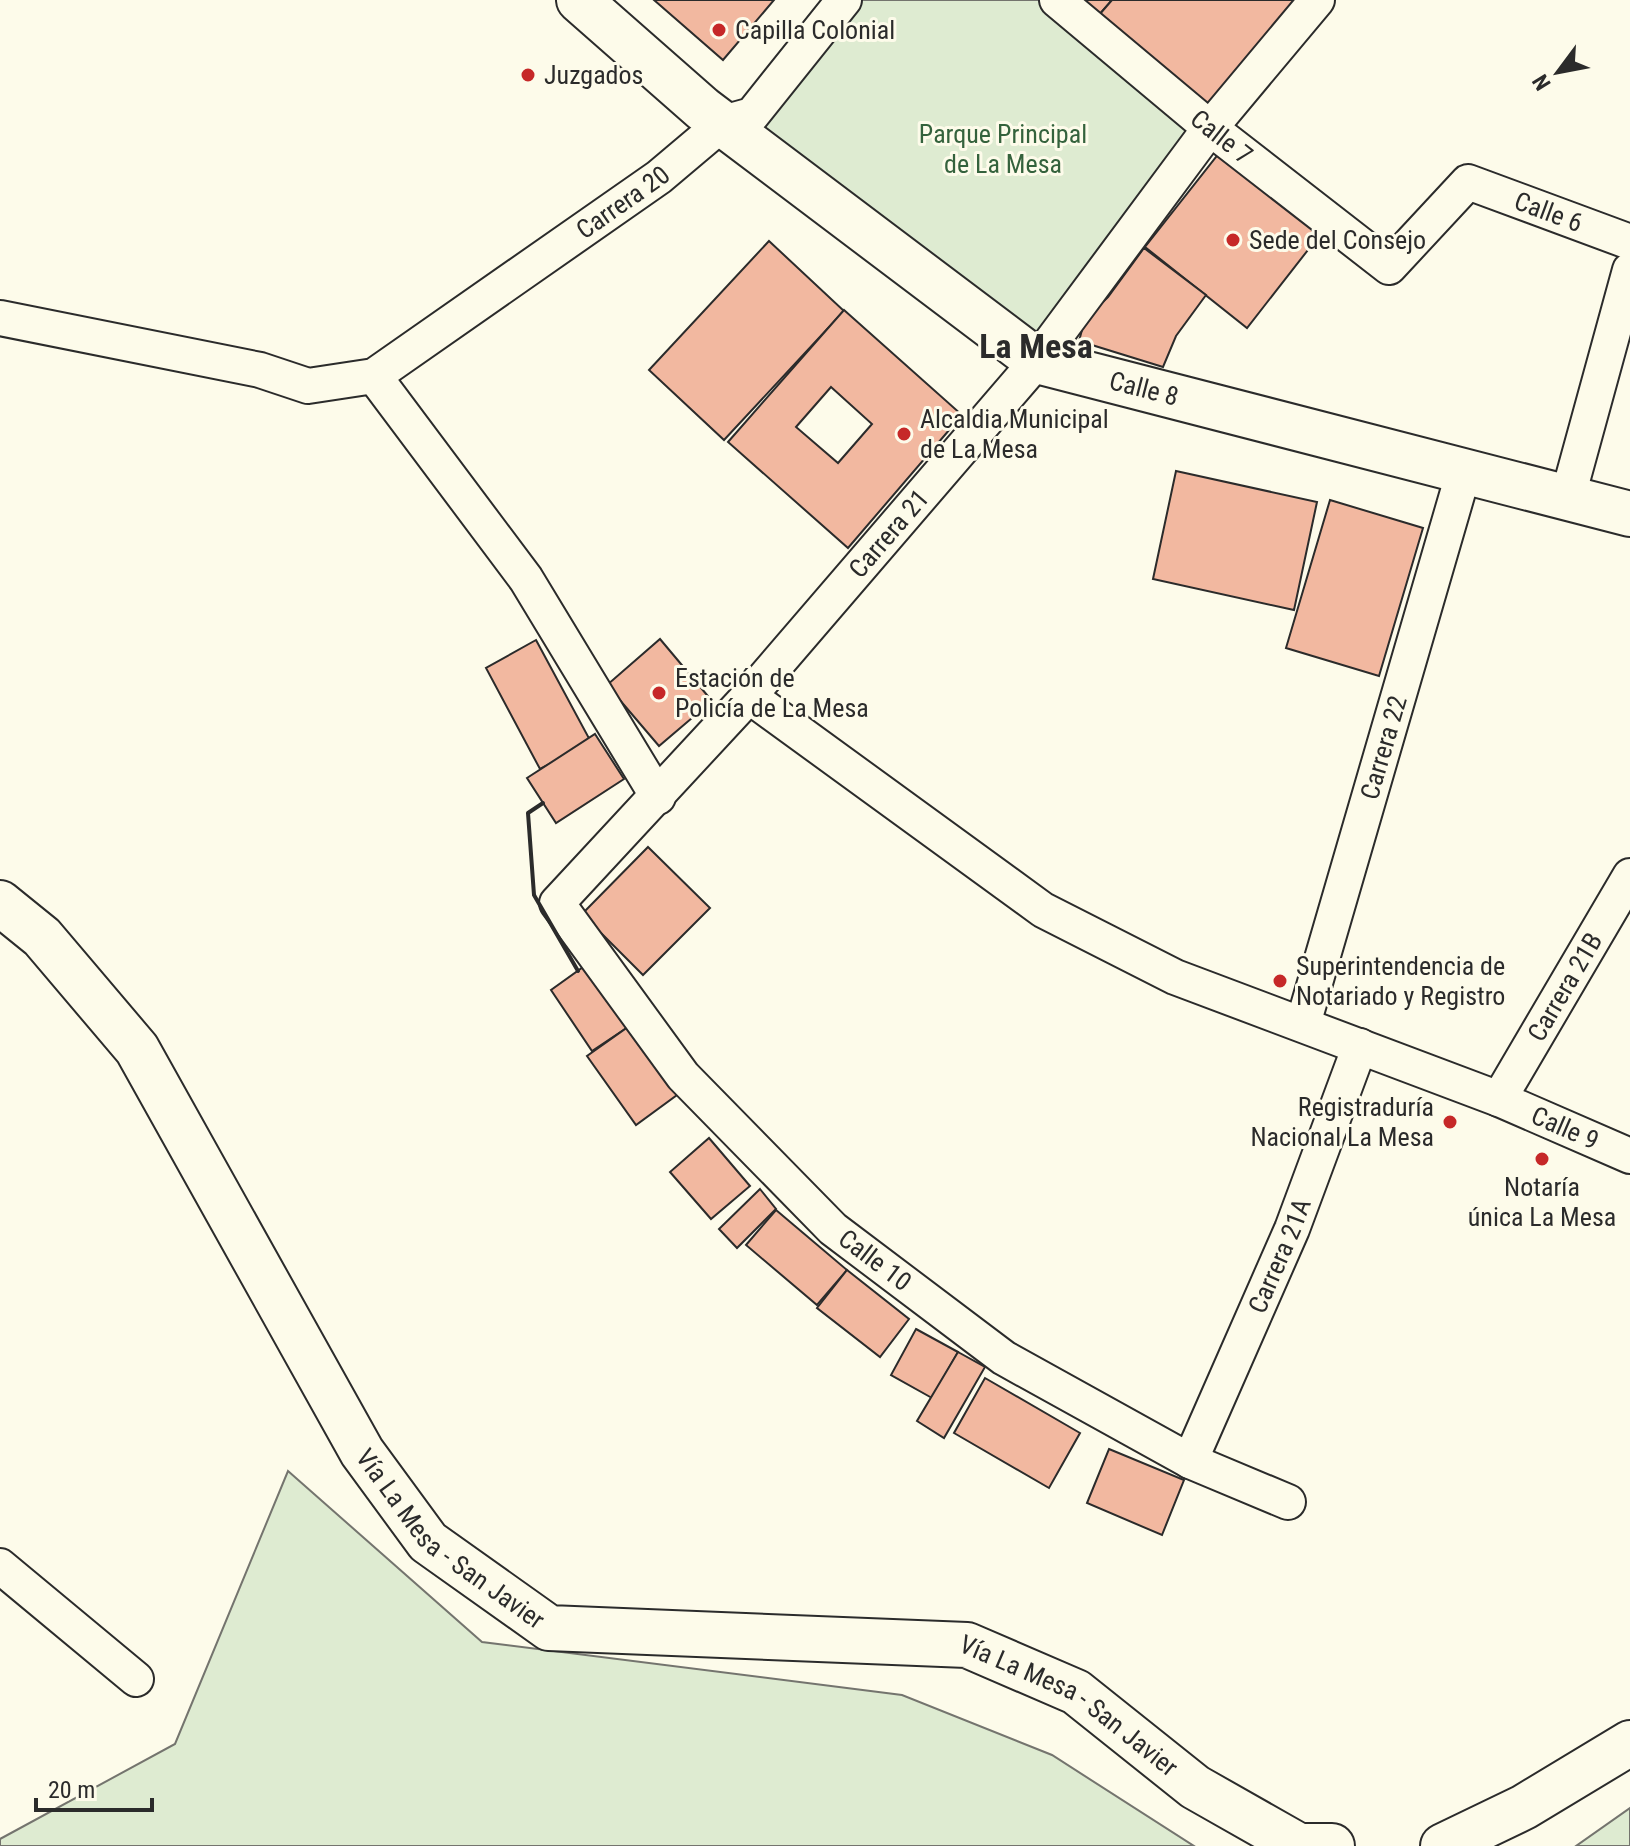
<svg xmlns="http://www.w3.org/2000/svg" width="1630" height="1846" font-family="'Roboto Condensed',sans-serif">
<rect width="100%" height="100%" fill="#fdfbea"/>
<g fill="#deebd1" stroke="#74746e" stroke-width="2">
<polygon points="844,0 1057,0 1210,128 1037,361 723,123"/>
<polygon points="288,1471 482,1642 902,1695 1052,1755 1194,1846 0,1846 0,1839 175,1744"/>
<polygon points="1630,1808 1630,1846 1576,1846"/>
</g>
<g fill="#f2b8a0" stroke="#2b2b2b" stroke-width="2" fill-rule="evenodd">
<polygon points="654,0 774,0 723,60"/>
<polygon points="1082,0 1112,0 1099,15"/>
<polygon points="1112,0 1304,0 1213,110 1099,15"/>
<polygon points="1220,152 1322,232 1247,328 1145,247"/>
<polygon points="769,241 844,311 724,440 649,370"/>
<polygon points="1144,248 1206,295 1176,336 1163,367 1079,341 1085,319 1108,297"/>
<path d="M 844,310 L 962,415 L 848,548 L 728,442 ZM 831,387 L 872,424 L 838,463 L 796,427 Z"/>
<polygon points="1176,471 1317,502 1294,610 1153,579"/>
<polygon points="1330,500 1423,528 1379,676 1286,648"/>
<polygon points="660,639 712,701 659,746 607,685"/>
<polygon points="536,640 591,742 540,769 486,668"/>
<polygon points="595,734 624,779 556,823 527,778"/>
<polygon points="648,847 710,908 643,975 582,914"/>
<polygon points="586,965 628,1027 592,1051 551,990"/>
<polygon points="628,1027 677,1095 636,1125 587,1056"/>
<polygon points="709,1138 750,1186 711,1219 670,1172"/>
<polygon points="760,1189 776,1209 737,1248 719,1229"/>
<polygon points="776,1210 847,1270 817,1305 746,1245"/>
<polygon points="847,1270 909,1319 880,1357 817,1308"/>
<polygon points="916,1329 958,1352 932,1398 891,1375"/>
<polygon points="958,1352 985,1367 944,1438 917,1421"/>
<polygon points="985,1378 1080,1433 1049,1488 954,1433"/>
<polygon points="1109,1449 1184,1480 1162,1535 1087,1503"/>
</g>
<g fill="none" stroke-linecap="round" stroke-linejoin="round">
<defs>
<g id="minor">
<path id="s1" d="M 1057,0 L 1210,128 L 1389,267 L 1468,182 L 1630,242"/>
<path id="s2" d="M 0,318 L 260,370 L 308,386 L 374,376 L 659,177 L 723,123 L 752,115 L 844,0"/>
<polyline points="374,376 526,579 658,797"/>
<polyline points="1568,496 1630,270"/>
<path id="s3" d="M 749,696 L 1043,910 L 1175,977 L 1499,1099 L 1630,1156"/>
<path id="s4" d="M 1303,1024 L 1464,471"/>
<path id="s5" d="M 1499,1099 L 1630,876"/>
<path id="s6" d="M 1190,1461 L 1292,1229 L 1360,1046"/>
<path id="s7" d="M 1288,1502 L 1190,1461 L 1004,1358 L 833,1229 L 683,1076 L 557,903 L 749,696 L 1037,361 L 1210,128 L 1317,0"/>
<polyline points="0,1566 136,1679"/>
</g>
<g id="tertiary">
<path id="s8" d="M 0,903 L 42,937 L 137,1049 L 362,1452 L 428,1542 L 549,1628 L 967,1645 L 1076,1692 L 1195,1787 L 1299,1846 L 1332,1846"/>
<polyline points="1443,1846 1524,1807 1630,1743"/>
</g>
<g id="secondary">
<path id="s9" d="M 579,0 L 703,109 L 1037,361 L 1630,514"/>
</g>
</defs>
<use href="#minor" stroke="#2b2b2b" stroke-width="38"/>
<use href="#tertiary" stroke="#2b2b2b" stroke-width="48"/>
<use href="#secondary" stroke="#2b2b2b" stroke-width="48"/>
<use href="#minor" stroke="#fdfbea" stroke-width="34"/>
<use href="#tertiary" stroke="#fdfbea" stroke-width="44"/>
<use href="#secondary" stroke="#fdfbea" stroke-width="44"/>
<polyline stroke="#2b2b2b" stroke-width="4" points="543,803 528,813 534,895 578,971"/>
</g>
<g fill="#c62828" stroke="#fdfbea" stroke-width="3">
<circle cx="719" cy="30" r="8"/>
<circle cx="528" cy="75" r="8"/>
<circle cx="1233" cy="240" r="8"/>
<circle cx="904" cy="434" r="8"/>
<circle cx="659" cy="693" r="8"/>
<circle cx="1280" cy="981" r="8"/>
<circle cx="1450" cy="1122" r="8"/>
<circle cx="1542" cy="1159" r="8"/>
</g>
<g text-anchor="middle" stroke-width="6" stroke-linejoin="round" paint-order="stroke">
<g font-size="26" fill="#2b2b2b" stroke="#fdfbea" text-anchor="start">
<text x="735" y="39">Capilla Colonial</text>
<text x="544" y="84">Juzgados</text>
<text x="1249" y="249">Sede del Consejo</text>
<text x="920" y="428">Alcaldia Municipal<tspan x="920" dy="30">de La Mesa</tspan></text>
<text x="675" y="687">Estación de<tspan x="675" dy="30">Policía de La Mesa</tspan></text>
<text x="1296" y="975">Superintendencia de<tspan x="1296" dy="30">Notariado y Registro</tspan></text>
<text x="1434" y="1116" text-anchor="end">Registraduría<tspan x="1434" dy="30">Nacional La Mesa</tspan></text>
<text x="1542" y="1196" text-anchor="middle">Notaría<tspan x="1542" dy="30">única La Mesa</tspan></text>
</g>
<g font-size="26" fill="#34623c" stroke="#fdfbea">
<text x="1003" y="143">Parque Principal<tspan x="1003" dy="30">de La Mesa</tspan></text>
</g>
<g font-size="26" fill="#2b2b2b" stroke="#fdfbea">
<text dy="9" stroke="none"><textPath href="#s1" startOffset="214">Calle 7</textPath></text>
<text dy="9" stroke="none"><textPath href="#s2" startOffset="686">Carrera 20</textPath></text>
<text dy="9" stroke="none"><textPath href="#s1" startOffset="628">Calle 6</textPath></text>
<text dy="9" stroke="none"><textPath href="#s9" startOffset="694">Calle 8</textPath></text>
<text dy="9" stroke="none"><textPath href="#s7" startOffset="1458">Carrera 21</textPath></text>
<text dy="9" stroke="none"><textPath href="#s4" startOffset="288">Carrera 22</textPath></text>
<text dy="9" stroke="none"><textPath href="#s5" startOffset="130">Carrera 21B</textPath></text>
<text dy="9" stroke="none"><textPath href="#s3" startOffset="930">Calle 9</textPath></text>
<text dy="9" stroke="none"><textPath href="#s6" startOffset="224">Carrera 21A</textPath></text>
<text transform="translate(875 1260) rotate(37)" y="9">Calle 10</text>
<text dy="9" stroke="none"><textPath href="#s8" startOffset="788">Vía La Mesa - San Javier</textPath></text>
<text dy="9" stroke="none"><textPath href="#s8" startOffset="1460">Vía La Mesa - San Javier</textPath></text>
</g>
<g font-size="34" font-weight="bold" fill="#2b2b2b" stroke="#fdfbea">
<text x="1036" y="358">La Mesa</text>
</g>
</g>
<g transform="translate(1558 72) rotate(238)" stroke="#fdfbea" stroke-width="6" paint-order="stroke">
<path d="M0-6L14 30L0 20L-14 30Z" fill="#2b2b2b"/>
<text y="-12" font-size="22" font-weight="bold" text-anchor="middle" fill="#2b2b2b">N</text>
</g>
<path d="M36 1798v12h116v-12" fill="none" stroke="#2b2b2b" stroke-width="4"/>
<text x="48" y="1798" font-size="24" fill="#2b2b2b" stroke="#fdfbea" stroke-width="6" paint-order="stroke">20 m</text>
</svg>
